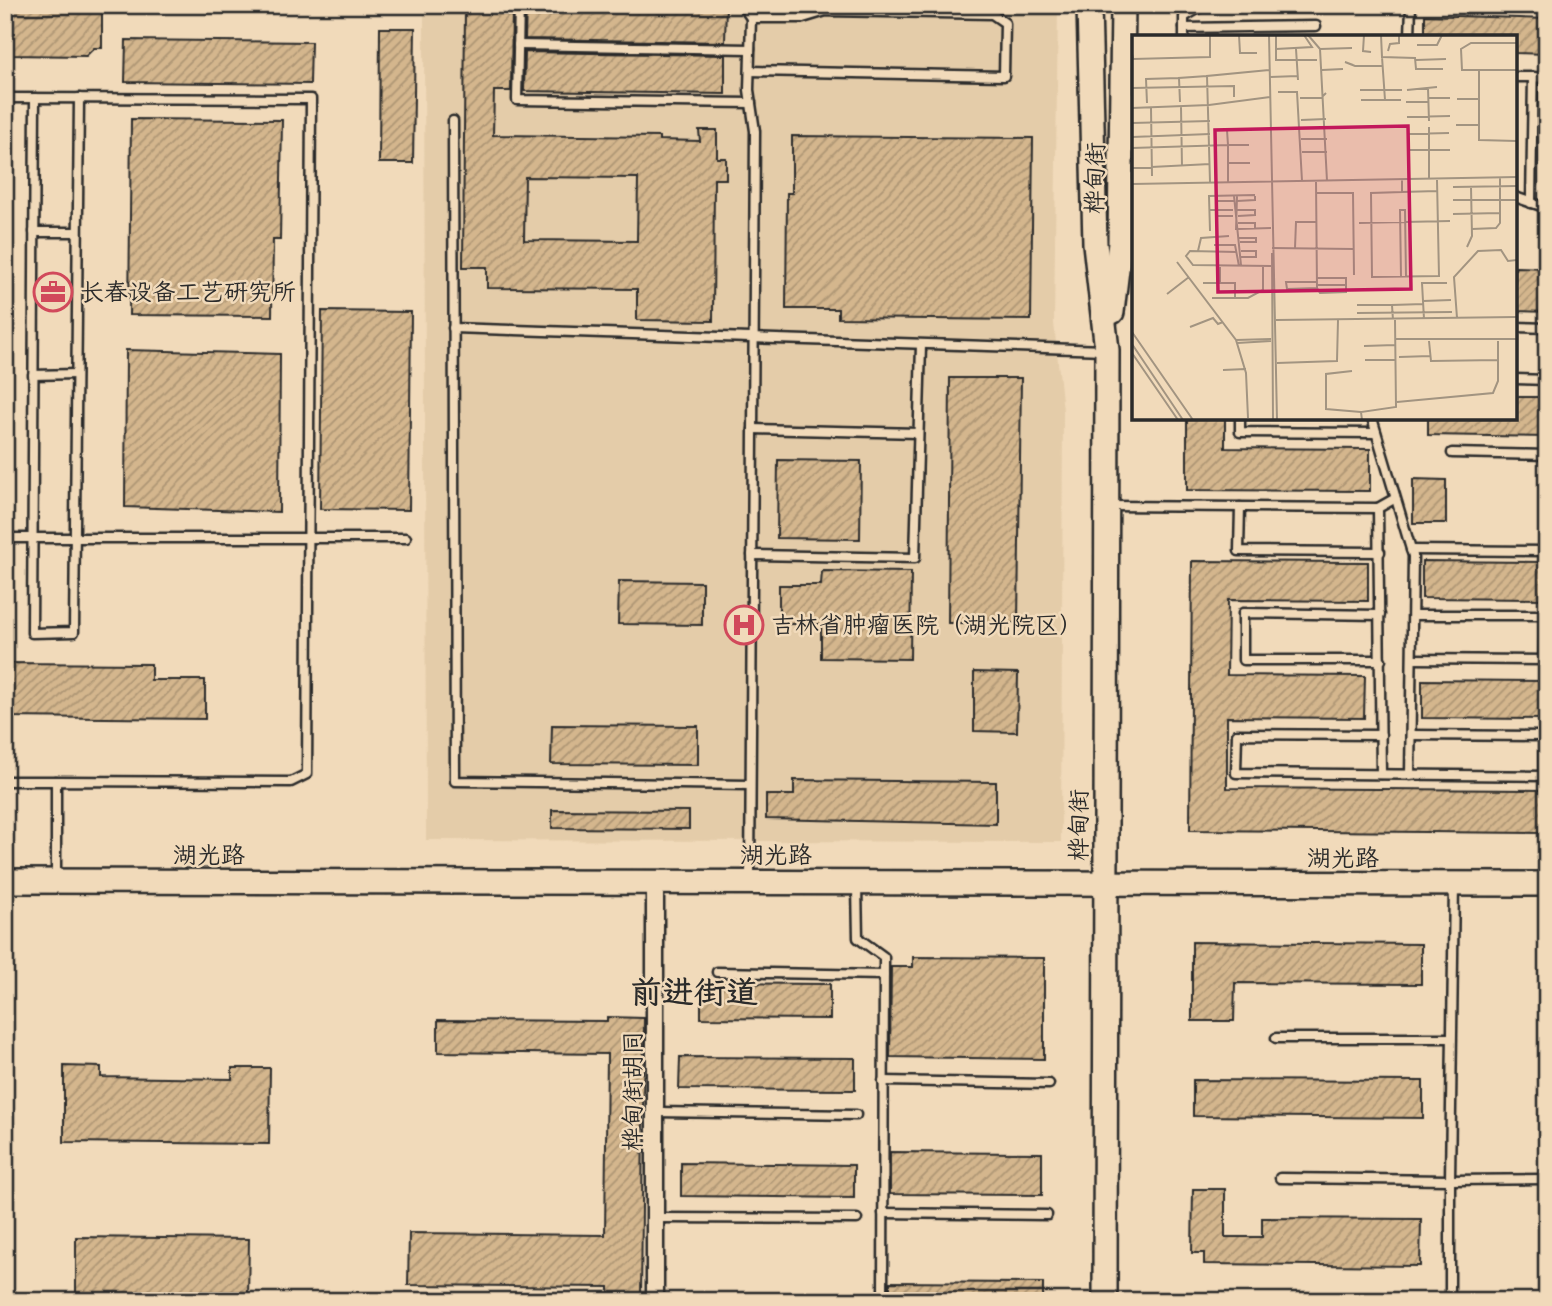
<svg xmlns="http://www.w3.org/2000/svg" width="1552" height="1306" font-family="Itim,'LXGW WenKai TC',sans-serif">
<defs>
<pattern id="building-hatch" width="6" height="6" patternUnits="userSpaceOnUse" patternTransform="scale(1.75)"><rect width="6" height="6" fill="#d4b68d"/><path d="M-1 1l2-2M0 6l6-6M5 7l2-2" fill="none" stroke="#ac9473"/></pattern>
</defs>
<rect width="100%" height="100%" fill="#f1daba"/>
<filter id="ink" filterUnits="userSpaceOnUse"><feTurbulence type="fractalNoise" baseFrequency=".0143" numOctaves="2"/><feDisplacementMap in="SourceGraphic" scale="14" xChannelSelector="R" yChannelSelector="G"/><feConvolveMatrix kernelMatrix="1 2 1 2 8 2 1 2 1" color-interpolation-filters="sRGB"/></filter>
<g filter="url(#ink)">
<polygon fill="#e4cca9" points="424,5 1058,5 1054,323 1063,411 1061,842 426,840"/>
<g fill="url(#building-hatch)" stroke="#2b2b2b" stroke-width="2" fill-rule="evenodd">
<polygon points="8,5 102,5 102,48 94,48 86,56 8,55"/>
<path d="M 465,5 L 512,5 L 511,91 L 494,91 L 493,135 L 659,137 L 659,140 L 700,141 L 699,130 L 717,130 L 717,158 L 726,158 L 726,179 L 714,179 L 713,321 L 637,320 L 637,289 L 487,288 L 487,267 L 463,267 ZM 525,177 L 638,178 L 637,241 L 524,240 Z"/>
<polygon points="526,5 726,5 725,42 525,39"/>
<polygon points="1425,15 1547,19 1547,54 1515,53 1515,37 1425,37"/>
<polygon points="380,28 415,28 413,163 379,163"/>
<polygon points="126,40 311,42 310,84 125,82"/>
<polygon points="525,52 725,55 725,94 524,91"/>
<polygon points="131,119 282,120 280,240 273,240 272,316 129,315"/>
<polygon points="792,136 1033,138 1031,320 838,318 838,309 786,309 787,193 792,193"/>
<polygon points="1515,267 1547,268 1547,312 1515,311"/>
<polygon points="322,311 411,312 409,510 320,509"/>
<polygon points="126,350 280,354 279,512 125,507"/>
<polygon points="950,378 1021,378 1018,623 948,623"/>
<polygon points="1515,397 1547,397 1547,437 1428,435 1428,418 1515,418"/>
<polygon points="1187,418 1225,418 1225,448 1370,449 1370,491 1187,490"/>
<polygon points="778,460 861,461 860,539 777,538"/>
<polygon points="1413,479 1446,480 1446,523 1413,523"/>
<polygon points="1192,561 1368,562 1368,601 1228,600 1227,675 1365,676 1364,718 1227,717 1227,788 1547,790 1547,833 1190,830"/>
<polygon points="1422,561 1547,562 1547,599 1422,598"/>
<polygon points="822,571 911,572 910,659 821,658 821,624 779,624 779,585 821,585"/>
<polygon points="619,581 702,582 702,625 618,624"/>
<polygon points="5,663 151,664 151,680 205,680 205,719 5,717"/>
<polygon points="974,672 1018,673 1017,732 974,731"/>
<polygon points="1422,680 1547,681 1547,719 1422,718"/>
<polygon points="552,725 698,726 698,765 551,764"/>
<polygon points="794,780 996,782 996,824 766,819 766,795 794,795"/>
<polygon points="552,810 689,811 689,829 552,828"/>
<polygon points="1192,942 1421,944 1421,984 1235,983 1234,1021 1192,1021"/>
<polygon points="913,957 1044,958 1044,1059 890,1057 891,967 913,967"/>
<polygon points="701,983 830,984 830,1019 701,1018"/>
<polygon points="607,1017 644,1018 641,1301 609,1301 609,1287 408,1285 409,1233 605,1235 607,1054 438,1052 438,1020 607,1021"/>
<polygon points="680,1057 855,1058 855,1090 679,1089"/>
<polygon points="64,1066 101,1067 101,1077 232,1079 232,1068 270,1068 269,1144 64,1142"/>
<polygon points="1193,1080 1423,1081 1423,1118 1193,1116"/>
<polygon points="890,1152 1042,1153 1042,1195 890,1194"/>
<polygon points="681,1163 854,1165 854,1198 681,1196"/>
<polygon points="1193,1189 1225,1189 1225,1237 1262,1237 1262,1218 1421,1219 1420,1266 1204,1264 1204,1253 1192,1253"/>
<polygon points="76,1237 249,1239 248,1301 76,1301"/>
<polygon points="890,1282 1043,1283 1043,1301 890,1301"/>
</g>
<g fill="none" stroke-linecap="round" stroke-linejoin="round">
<defs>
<g id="lane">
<polyline points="519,5 517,100 751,103"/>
<polyline points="742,5 751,18 749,90 755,131 750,881"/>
<polyline points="1184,28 1316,26"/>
<polyline points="1184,37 1184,17 1204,5"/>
<polyline points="1410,37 1411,5"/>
<polyline points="518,45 750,49"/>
<polyline points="750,71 1004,76 1005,23 992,14 826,11 803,18 751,18"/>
<polyline points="1515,77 1533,77"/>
<polyline points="5,98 311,99 307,774 291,782 56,781 56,878"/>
<polyline points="35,98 32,633 74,632 79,98"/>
<polyline points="453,121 455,781 750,785"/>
<polyline points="1515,197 1547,208"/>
<polyline points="1531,203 1533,77 1547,78"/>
<polyline points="34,232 77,232"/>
<polyline points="1515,327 1547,328"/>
<polyline points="453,328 1104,350"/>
<polyline points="33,375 76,374"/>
<polyline points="1515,379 1547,380"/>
<polyline points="1240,418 1240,432 1376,433"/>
<polyline points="1372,418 1413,556 1410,775"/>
<polyline points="753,429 918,433"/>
<polyline points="1452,453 1547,455"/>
<polyline points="1108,506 1378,508"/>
<polyline points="1240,507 1239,551 1380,552"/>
<polyline points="5,538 406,538"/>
<polyline points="1411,550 1547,551"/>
<polyline points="752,555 915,558 921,345"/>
<polyline points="1380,615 1243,613 1243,660 1381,660"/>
<polyline points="1413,615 1545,615 1544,660"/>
<polyline points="1413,659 1547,660"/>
<polyline points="1381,735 1237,734 1236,773 1547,776"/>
<polyline points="1411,735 1544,736 1544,776"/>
<polyline points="1381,774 1378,508 1394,499"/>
<polyline points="5,781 56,781"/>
<polyline points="1454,884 1450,1180 1547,1179"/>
<polyline points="857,886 858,938 884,957 883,1301"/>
<polyline points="717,972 884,975"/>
<polyline points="1276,1038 1450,1038"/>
<polyline points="883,1081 1049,1084"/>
<polyline points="657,1112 856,1115"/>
<polyline points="1280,1178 1450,1180 1450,1301"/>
<polyline points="883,1213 1047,1215"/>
<polyline points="656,1218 857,1219"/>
</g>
<polyline id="street" points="655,1301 655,881"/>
<g id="secondary">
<polyline points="1089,5 1095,244 1107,350 1105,1301"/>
<polyline points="1112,312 1120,243 1123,5"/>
<polyline points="5,881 1547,884"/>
</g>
</defs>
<use href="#lane" stroke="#2b2b2b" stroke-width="13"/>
<use href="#street" stroke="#2b2b2b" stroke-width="21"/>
<use href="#secondary" stroke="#2b2b2b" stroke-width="28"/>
<use href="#lane" stroke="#f1daba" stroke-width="8"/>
<use href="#street" stroke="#f1daba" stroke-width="16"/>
<use href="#secondary" stroke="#f1daba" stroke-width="23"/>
</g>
</g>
<defs>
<symbol id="office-ring" viewBox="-11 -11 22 22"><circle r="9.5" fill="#f1daba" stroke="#d1495b" stroke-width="1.5"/><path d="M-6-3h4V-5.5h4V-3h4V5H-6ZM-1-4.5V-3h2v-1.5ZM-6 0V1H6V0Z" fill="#d1495b"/></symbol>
<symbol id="hospital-ring" viewBox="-11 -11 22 22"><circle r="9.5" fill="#f1daba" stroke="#d1495b" stroke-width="1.5"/><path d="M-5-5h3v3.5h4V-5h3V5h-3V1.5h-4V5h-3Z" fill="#d1495b"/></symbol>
</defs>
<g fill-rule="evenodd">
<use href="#office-ring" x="31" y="270" width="44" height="44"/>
<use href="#hospital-ring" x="722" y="603" width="44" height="44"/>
</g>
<g text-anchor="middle" stroke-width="5" stroke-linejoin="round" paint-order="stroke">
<g font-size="24" fill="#2b2b2b" stroke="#f1daba">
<text transform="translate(1095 178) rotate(-89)" y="8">桦甸街</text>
<text transform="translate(1079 825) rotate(-90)" y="8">桦甸街</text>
<text x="209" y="863">湖光路</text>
<text x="776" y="863">湖光路</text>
<text x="1343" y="866">湖光路</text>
<text transform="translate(633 1091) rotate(-90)" y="8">桦甸街胡同</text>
</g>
<g font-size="24" fill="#2b2b2b" stroke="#f1daba" text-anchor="start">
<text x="80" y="300">长春设备工艺研究所</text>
<text x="771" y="633">吉林省肿瘤医院（湖光院区）</text>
</g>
<g font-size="32" font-weight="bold" fill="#2b2b2b" stroke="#f1daba">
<text x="694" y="1003">前进街道</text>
</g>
</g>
<g transform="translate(1132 35)">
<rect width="385" height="385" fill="#f1daba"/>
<path fill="none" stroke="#a29481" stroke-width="2" d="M 107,0 L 108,18 L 125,18M 137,0 L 145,385M 144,0 L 144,25 L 185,25M 176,0 L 188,14 L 195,146M 232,0 L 231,16 L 239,17M 249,0 L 250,22 L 283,23 L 284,34 L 311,34M 385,8 L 339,8 L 329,14 L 330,35 L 385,35M 285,10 L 305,10 L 310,0M 144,14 L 180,12 L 172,0M 164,14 L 166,45M 188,14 L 220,13M 256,16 L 258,9 L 267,8 L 267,0M 0,19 L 1,24 L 78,22 L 78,0M 250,22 L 253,65M 284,25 L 314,24M 221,30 L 213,27 L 223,31 L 251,31M 190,35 L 211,34M 347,36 L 347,105 L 385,106M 137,42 L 166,41M 0,53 L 102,51 L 102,62M 296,53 L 297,86M 228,55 L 270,55M 275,55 L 305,52M 146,57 L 165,57 L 170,146M 168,63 L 189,63 L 194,58M 296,63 L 318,63M 325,64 L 347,64M 229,65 L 269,65M 48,67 L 47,43 L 75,41M 274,67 L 296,67M 15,68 L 14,44 L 47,43M 49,72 L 50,132M 0,73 L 77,70 L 138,62M 19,73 L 20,141M 275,82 L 318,81M 169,85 L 194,84M 0,88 L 78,86M 324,90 L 347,90M 297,92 L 297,144M 276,99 L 317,98M 0,102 L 78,99M 169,104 L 195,104M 117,110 L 96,110 L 95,95 L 120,95M 0,113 L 96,110 L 96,147M 276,115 L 318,115M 170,117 L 195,117M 96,128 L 118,128M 0,133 L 78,129M 270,144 L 270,157 L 239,158 L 240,242 L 307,241 L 305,145M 184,146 L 185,253 L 188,258 L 214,257 L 214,243 L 185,243M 78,147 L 75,41 L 137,35M 0,149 L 385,142M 321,152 L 385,151M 270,157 L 305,156M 184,158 L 221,158 L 222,240M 85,161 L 85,166 L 102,166M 102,161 L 109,230M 321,165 L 385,165M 105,166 L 123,165 L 123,161M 77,175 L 101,175M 85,175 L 85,181 L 101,181M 105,175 L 123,175 L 123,180 L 106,181M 321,179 L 368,178M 106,188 L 123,188 L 123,193M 227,188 L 318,186M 106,194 L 139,193M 340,194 L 364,193 L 368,188 L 368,143M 104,195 L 105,161M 78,196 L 77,161 L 123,160M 107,203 L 124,203 L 124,207 L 108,207M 82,210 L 103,210 L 107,231M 335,212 L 340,201 L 339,152M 140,213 L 222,214M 163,213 L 164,187 L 184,187M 66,216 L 69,203 L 97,201M 109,216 L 124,216 L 124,222 L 109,222M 105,217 L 58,216 L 54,221 L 61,230 L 139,231M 140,218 L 141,385M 45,227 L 104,305 L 114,338 L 116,383M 269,242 L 268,175 L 273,175 L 274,242M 71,248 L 88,248 L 88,232M 185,250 L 214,250M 185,253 L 155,254 L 154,247 L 185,247M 35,259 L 57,242M 80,263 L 103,263 L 103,248 L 88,248M 103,263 L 116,263 L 131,255 L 131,231M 291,266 L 319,265M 225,270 L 260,270M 225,278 L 320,277M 325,283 L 322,242 L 346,216 L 369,215 L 376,226 L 385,225M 292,284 L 290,248 L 315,248M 144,285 L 385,282M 261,285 L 260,270 L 292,269M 58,292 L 81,283 L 86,289 L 91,287M 0,297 L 61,385M 263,304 L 385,304M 104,305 L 139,304M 297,306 L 299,326 L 366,325M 105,308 L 139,306M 0,309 L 51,385M 232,311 L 263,310M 0,318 L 46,385M 267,322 L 298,321M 233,325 L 264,325M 145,328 L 205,326 L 206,285M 91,335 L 114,334M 220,336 L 194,339 L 194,374 L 229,377M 265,367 L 361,358 L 366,346 L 366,306M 230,385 L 229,377 L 264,372 L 263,285"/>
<path fill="#c2185b" fill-opacity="0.15" stroke="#c2185b" stroke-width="3.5" d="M 276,91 L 279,254 L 86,257 L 83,95 Z"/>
<rect width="385" height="385" fill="none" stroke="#2b2b2b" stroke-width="3.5"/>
</g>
<rect width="1552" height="1306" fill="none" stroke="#f1daba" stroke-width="28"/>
<rect x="14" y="14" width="1524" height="1278" fill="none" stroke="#2b2b2b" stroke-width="2.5" filter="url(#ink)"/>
</svg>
